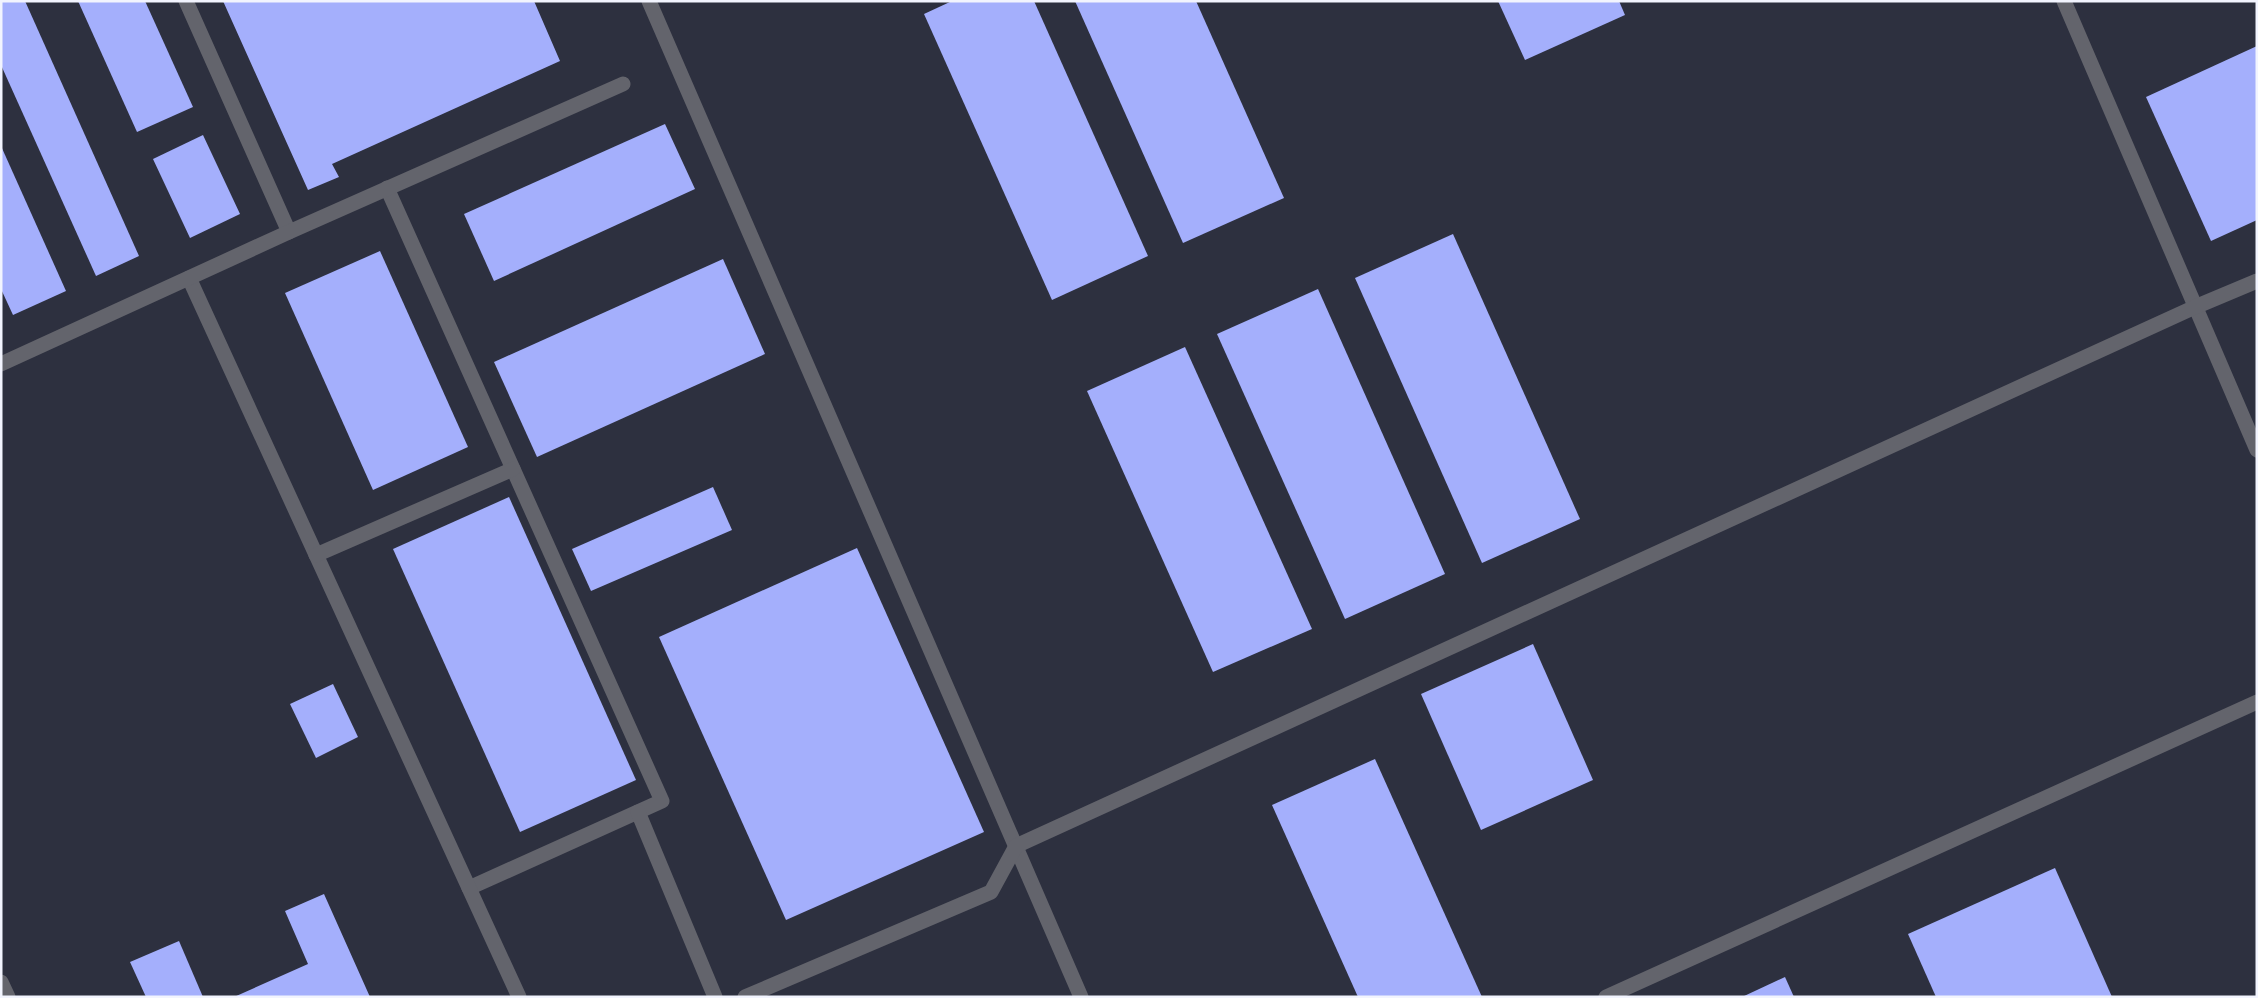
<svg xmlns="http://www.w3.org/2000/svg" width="2258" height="998" font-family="'Nunito Sans',sans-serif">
<rect width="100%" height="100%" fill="#2d303f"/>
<g fill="#a4affc">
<polygon points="1,1 25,1 139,256 96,276 1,65"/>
<polygon points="78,1 145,1 193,107 137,132"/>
<polygon points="223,1 534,1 560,61 332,164 339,177 308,190"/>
<polygon points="952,1 1034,1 1148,256 1052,300 924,14"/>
<polygon points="1075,1 1196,1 1284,198 1183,243"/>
<polygon points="1498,1 1619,1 1625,15 1525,60"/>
<polygon points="2257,46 2257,220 2211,241 2146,97"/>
<polygon points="665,124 695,189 494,281 464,214"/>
<polygon points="203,135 240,214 190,238 153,159"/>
<polygon points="1,146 66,291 13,315 1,289"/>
<polygon points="1453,234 1580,519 1482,563 1355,278"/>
<polygon points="380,251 468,447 373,490 285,293"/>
<polygon points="723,259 765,354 537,457 494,362"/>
<polygon points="1318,289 1445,574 1345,619 1217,334"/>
<polygon points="1185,347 1312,629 1213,672 1087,391"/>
<polygon points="713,487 732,530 591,591 572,549"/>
<polygon points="509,497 636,780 520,832 393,549"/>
<polygon points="857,548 984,832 786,920 659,637"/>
<polygon points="1533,644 1593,780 1481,830 1421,694"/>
<polygon points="333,684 358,737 316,758 290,704"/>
<polygon points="1375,759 1482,997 1358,997 1272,805"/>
<polygon points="2055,868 2112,997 1936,997 1908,934"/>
<polygon points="324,894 370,997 234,997 308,964 285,911"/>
<polygon points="179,941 203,997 146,997 130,962"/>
<polygon points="1785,977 1794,997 1742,997"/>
</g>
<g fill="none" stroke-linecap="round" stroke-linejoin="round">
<g stroke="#63646c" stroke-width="15">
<polyline points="186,1 289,232"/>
<polyline points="649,1 1081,997"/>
<polyline points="2064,1 2257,450"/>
<polyline points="387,188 662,801 469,888"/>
<polyline points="189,278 519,997"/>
<polyline points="1,364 289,232 623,84"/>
<polyline points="316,555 513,469"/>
<polyline points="638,812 715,997"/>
<polyline points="1,982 8,997"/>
<polyline points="745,997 991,892 1016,846 2195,307 2257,281"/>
<polyline points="1606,997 2257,702"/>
</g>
</g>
<rect width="2258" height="998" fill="none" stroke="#f2f4fe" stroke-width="5"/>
</svg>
